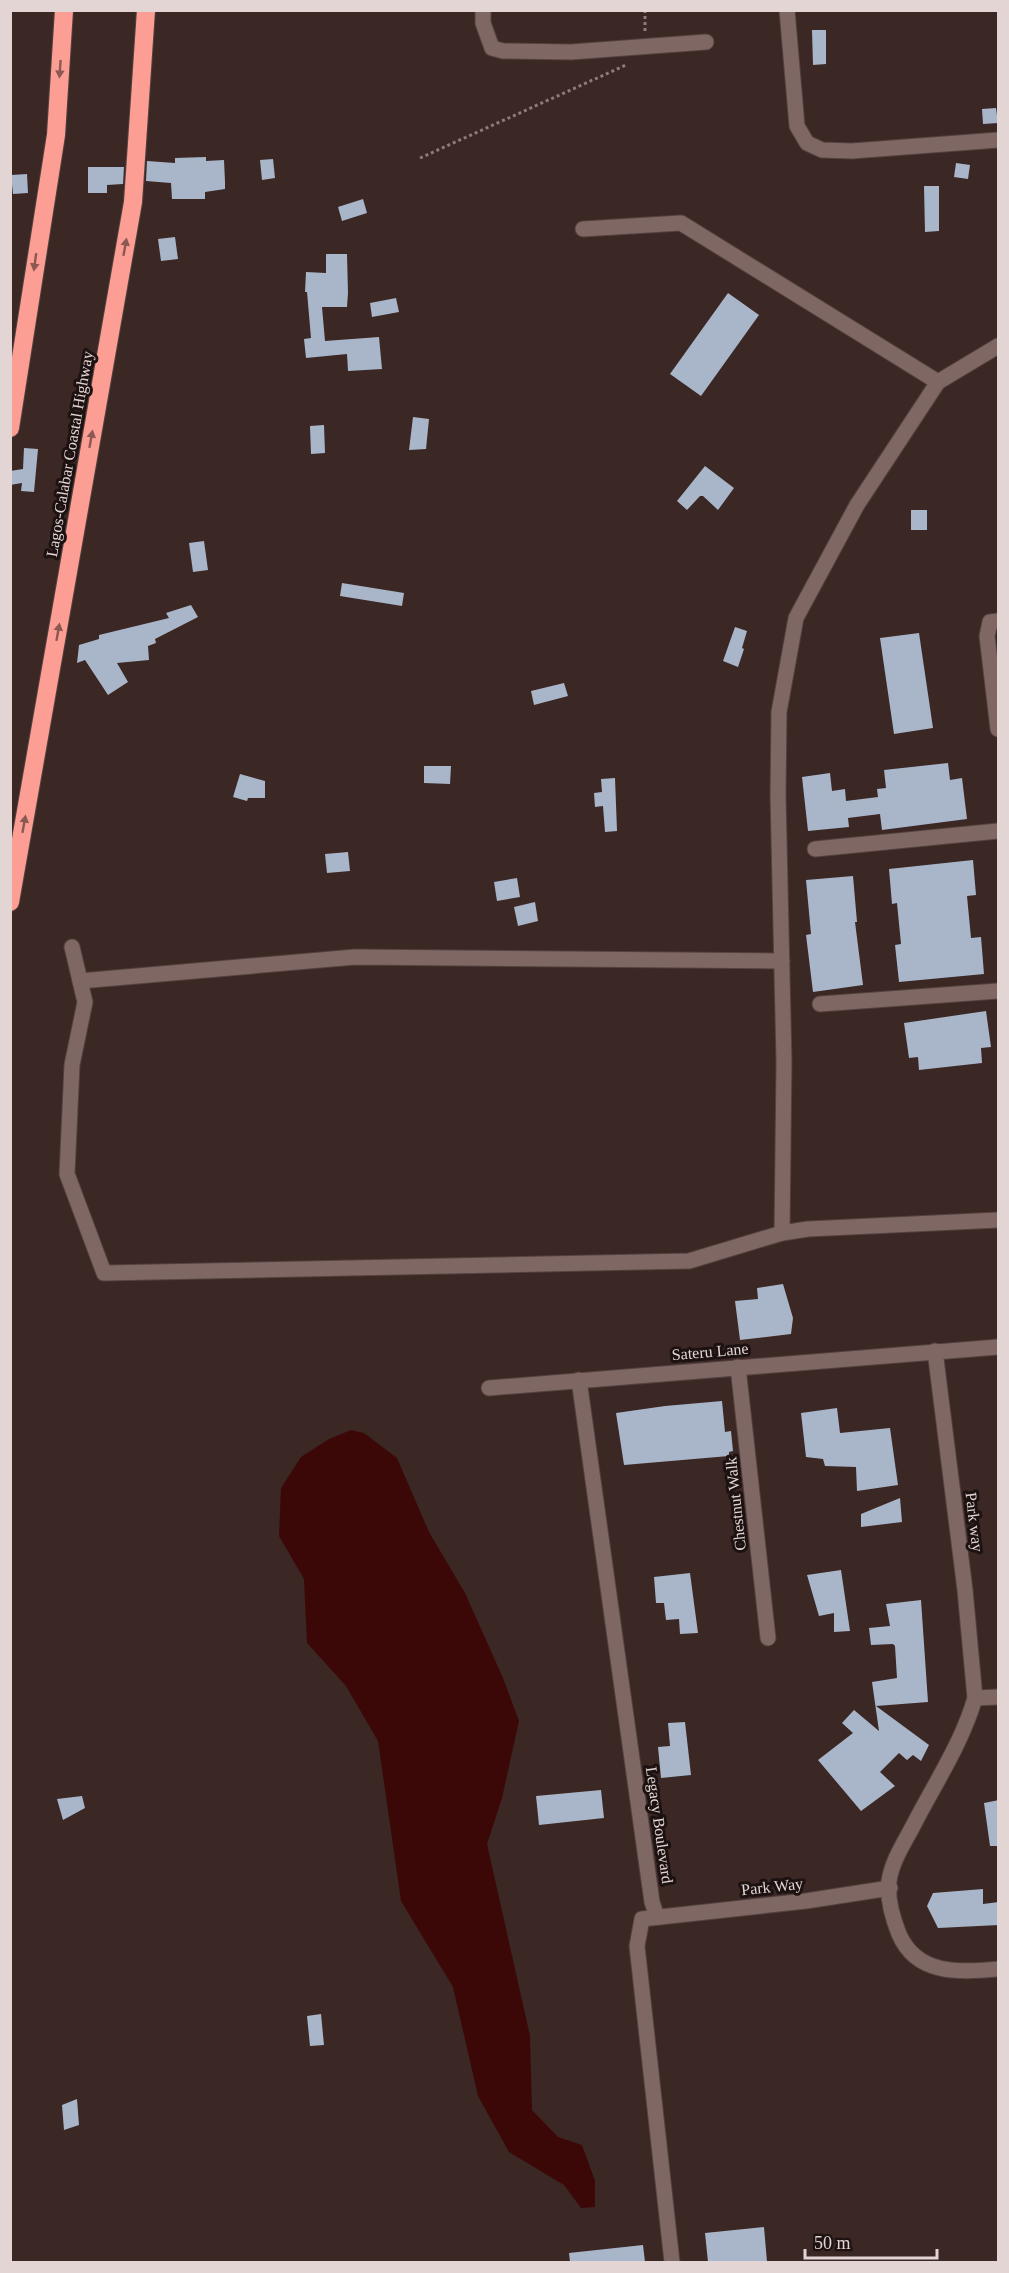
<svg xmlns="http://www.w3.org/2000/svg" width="1009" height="2273" font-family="Georgia,serif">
<rect width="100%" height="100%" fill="#3b2724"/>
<polygon fill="#3c0807" points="351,1430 364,1433 397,1458 429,1532 465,1593 503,1678 519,1721 502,1798 487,1844 530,2036 532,2110 558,2137 582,2145 595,2181 595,2207 581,2208 564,2185 509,2152 478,2096 453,1987 401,1901 378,1741 346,1686 307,1643 304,1579 279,1536 281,1488 301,1457 329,1439"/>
<g fill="#a9b6ca">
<polygon points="812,30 826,30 826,64 813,65"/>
<polygon points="996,108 998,123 983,124 982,109"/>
<polygon points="206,157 206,161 224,160 225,182 225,189 205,192 205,199 172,199 171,183 146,181 147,161 175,163 175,158"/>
<polygon points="273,159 275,178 262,180 260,160"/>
<polygon points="956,163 970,165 968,179 954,177"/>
<polygon points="88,167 124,167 123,184 107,185 107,193 88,193"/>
<polygon points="27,174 28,193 13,194 11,175"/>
<polygon points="924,186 939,186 939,231 925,232"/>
<polygon points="363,199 367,213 342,221 338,207"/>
<polygon points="175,237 178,259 161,261 158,239"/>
<polygon points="326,254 347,254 348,293 347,307 322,307 325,341 379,337 382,369 348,371 347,354 306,358 304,339 311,338 307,292 305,292 306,272 326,273"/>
<polygon points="728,293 759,315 701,396 670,374"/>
<polygon points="396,298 399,312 372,317 370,303"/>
<polygon points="413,417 429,419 426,449 409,450"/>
<polygon points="324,425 325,453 311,454 310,426"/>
<polygon points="24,448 38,449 34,492 21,491 22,483 10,485 10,471 23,469"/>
<polygon points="705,466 734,488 718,510 703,496 700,496 687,510 677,501"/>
<rect x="911" y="510" width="16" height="20"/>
<polygon points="204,541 208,570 193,572 189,543"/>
<polygon points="342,583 404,593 402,606 340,596"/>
<polygon points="191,605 198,617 155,639 156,643 148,646 149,660 117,663 128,682 108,695 85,660 77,663 79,645 99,639 99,635 169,618 166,613"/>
<polygon points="735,627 747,631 742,648 744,649 738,667 723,661"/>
<polygon points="919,633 933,728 894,734 880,638"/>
<polygon points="564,683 568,696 534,705 531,691"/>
<polygon points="948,763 950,780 962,778 967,819 882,830 880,814 848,818 849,827 808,831 802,777 830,773 832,791 845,789 846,801 878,797 877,789 886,788 884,770"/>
<polygon points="424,766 451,766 450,784 424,783"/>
<polygon points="240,774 265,781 265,798 248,798 247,801 233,797"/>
<polygon points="615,778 617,831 605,832 603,806 595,807 594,793 602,792 601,779"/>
<polygon points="348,852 350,871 327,873 325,854"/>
<polygon points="973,860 976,895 967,896 971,938 981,937 984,974 899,982 895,945 901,944 897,903 892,904 889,869"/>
<polygon points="853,876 857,922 855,922 863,985 813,992 806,935 811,934 806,880"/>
<polygon points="517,878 520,897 497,901 494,882"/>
<polygon points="535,902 538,921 518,926 514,907"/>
<polygon points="986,1011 991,1047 981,1048 982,1063 919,1070 918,1057 909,1058 904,1023"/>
<polygon points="783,1284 793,1318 791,1334 740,1340 735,1301 758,1299 757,1288"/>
<polygon points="722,1401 725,1432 731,1431 733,1451 729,1452 729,1456 624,1465 616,1413 665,1406"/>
<polygon points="837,1408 840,1433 890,1428 898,1485 857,1491 856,1467 825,1466 823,1459 806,1457 801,1413"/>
<polygon points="900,1498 902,1522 861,1527 861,1514"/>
<polygon points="841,1570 850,1631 834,1632 834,1613 819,1616 807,1575"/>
<polygon points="690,1573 698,1633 680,1634 679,1619 666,1620 664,1603 656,1603 654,1577"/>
<polygon points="921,1600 928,1702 876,1706 929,1745 921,1761 913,1755 907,1760 899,1753 880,1772 895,1786 861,1811 818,1760 853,1733 842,1723 854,1710 879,1731 872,1682 897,1678 895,1646 893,1644 871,1645 869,1628 890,1626 886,1604"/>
<polygon points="685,1722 691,1775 661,1778 658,1747 670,1746 668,1723"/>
<polygon points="601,1790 604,1818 539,1825 536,1796"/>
<polygon points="82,1796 85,1808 63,1820 57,1799"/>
<polygon points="999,1800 999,1846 990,1846 984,1803"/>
<polygon points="983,1889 983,1904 999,1902 999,1925 938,1928 927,1906 933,1893"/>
<polygon points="321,2014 324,2045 310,2046 307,2016"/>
<polygon points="77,2099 79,2125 64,2130 62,2105"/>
<polygon points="764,2227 767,2262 708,2262 705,2233"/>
<polygon points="643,2245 645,2262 570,2262 569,2253"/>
</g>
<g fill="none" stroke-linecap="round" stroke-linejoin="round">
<defs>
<g id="minor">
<polyline points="483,10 483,23 492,48 503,51 571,52 706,42"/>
<polyline points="787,10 797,126 807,143 822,150 852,151 998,140"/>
<polyline points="583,229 681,223 938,382"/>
<polyline points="998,621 990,622 987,636 998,729"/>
<polyline points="815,849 998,831"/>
<polyline points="72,947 85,1002 72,1065 67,1174 104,1273 689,1261 782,1233 808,1229 998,1220"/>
<polyline points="80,981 355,957 782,961"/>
<polyline points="820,1004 998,991"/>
<polyline points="782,1233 784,1062 778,795 779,712 796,618 857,505 938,382 998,346"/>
<path d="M 935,1351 L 965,1590 L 975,1698 C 962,1743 934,1785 913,1826 C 904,1843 892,1861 889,1881 C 887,1898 893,1919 899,1934 C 917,1976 960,1972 998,1969"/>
<polyline points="738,1367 768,1638"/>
<polyline points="579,1380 652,1902 657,1917"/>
<polyline points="489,1388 998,1347"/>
<polyline points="975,1698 998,1697"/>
<polyline points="672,2262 637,1946 642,1919 806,1901 890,1888"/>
</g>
<g id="highway">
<polyline points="10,428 56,135 64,10"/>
<polyline points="10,902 133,202 146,10"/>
</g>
</defs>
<use href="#minor" stroke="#544240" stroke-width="17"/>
<use href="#highway" stroke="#544240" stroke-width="20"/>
<g stroke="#8d7c7a" stroke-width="3" stroke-dasharray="3 3" stroke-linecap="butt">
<polyline points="645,10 645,32"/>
<polyline points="420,158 626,65"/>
</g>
<use href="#minor" stroke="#7f6764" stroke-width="15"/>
<use href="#highway" stroke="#fc9e94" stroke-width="18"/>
</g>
<defs><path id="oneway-solid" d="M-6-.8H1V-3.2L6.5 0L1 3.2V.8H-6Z" transform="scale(1.5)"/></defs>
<g fill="#8c5852">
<use href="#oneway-solid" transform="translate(60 69) rotate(94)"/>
<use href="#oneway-solid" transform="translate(125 247) rotate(-80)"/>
<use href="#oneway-solid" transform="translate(35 262) rotate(98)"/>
<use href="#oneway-solid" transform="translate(91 439) rotate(-80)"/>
<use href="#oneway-solid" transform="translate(58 632) rotate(-80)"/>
<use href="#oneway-solid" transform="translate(24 824) rotate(-80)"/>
</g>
<g text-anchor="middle" stroke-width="6" stroke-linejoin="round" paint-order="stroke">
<g font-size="16" fill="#e3d5d3" stroke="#1c1211">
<text transform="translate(69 454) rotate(-80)" y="6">Lagos-Calabar Coastal Highway</text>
<text transform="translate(710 1351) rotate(-5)" y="6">Sateru Lane</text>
<text transform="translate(735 1504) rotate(-96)" y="6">Chestnut Walk</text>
<text transform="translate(975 1522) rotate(83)" y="6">Park way</text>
<text transform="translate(660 1825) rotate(82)" y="6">Legacy Boulevard</text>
<text transform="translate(772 1886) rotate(-6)" y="6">Park Way</text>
</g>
</g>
<rect width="1009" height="2273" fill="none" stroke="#e3d5d3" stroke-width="24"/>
<path d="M805 2249v9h132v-9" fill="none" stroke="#e3d5d3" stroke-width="3"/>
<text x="814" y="2249" font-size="18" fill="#e3d5d3" stroke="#1c1211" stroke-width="4.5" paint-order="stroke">50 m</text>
</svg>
